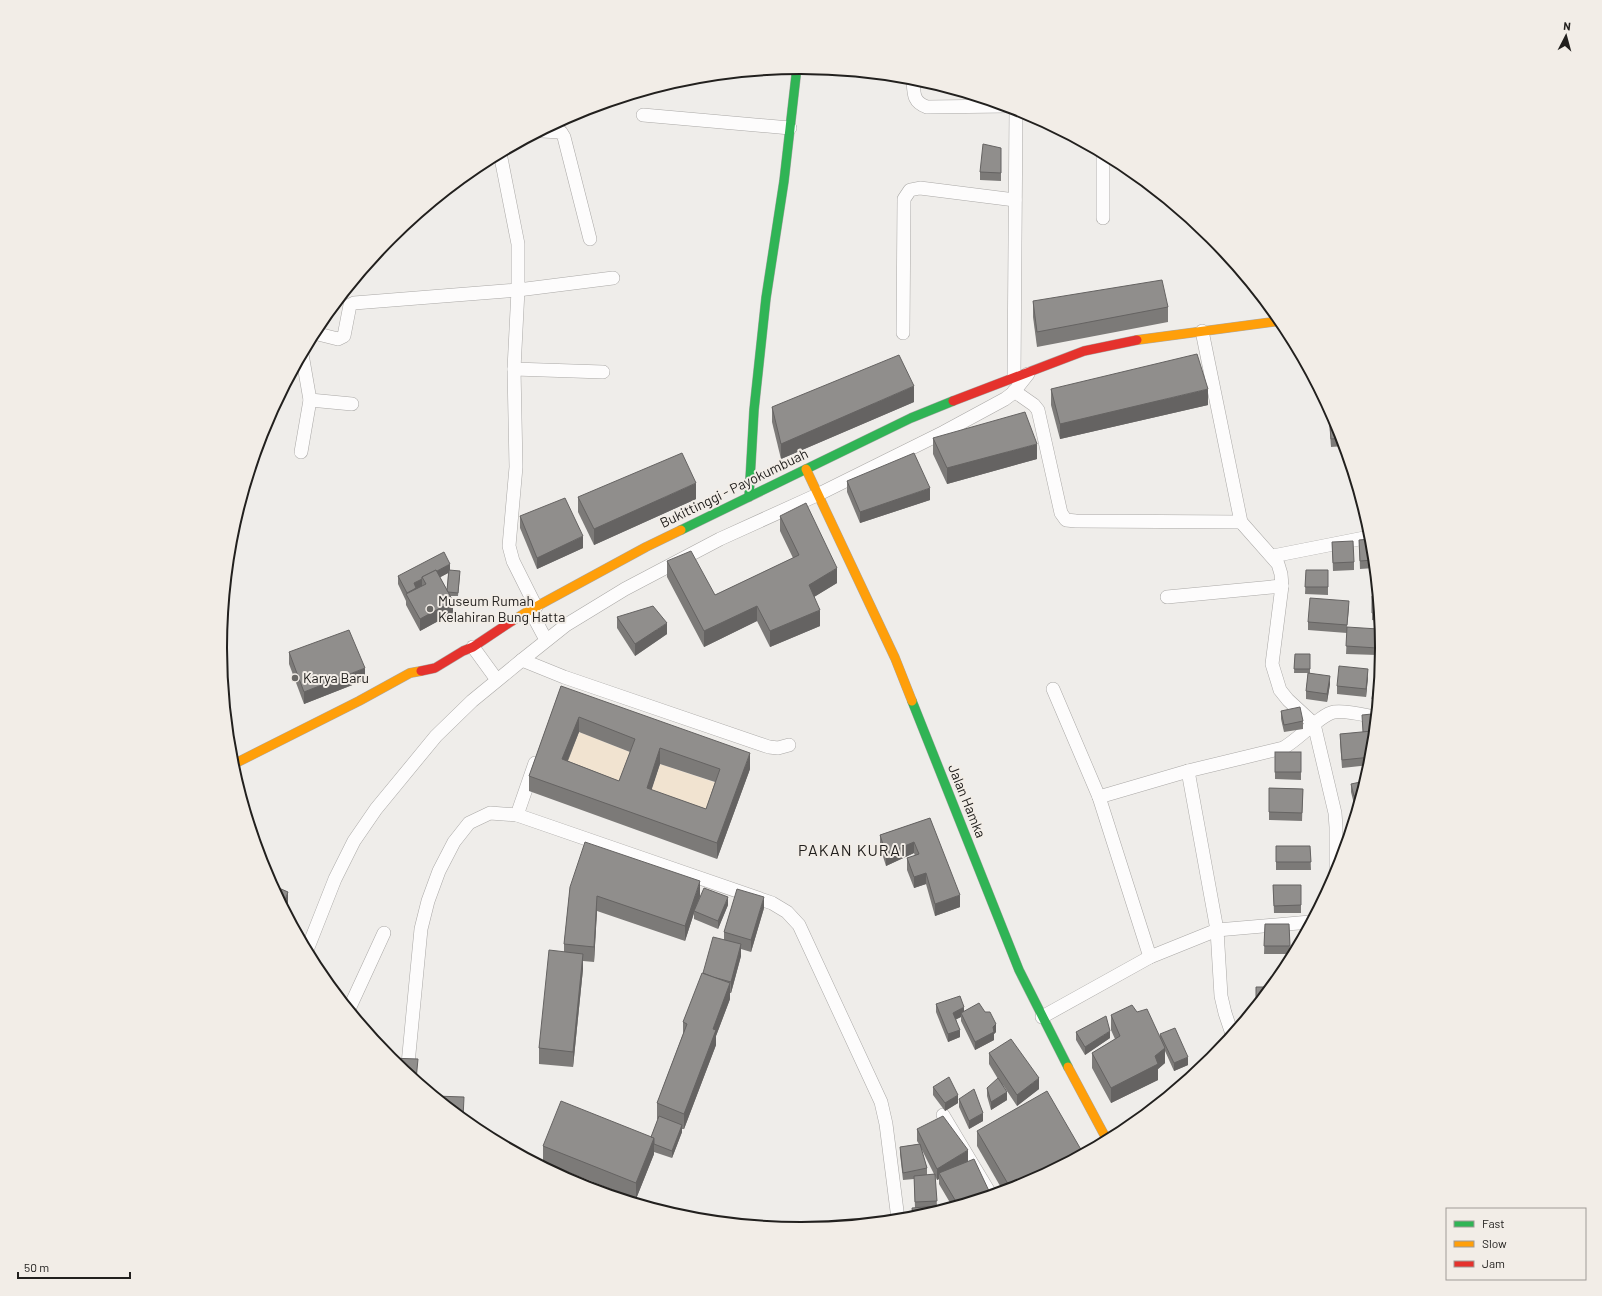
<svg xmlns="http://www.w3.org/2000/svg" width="1602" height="1296" font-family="Barlow,sans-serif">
<rect width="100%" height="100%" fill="#efedea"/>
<g fill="#f1e3d0">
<polygon points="579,732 635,754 619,796 562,774"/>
<polygon points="660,764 720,784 706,824 647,804"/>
</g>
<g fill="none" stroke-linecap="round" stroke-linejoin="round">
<defs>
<g id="street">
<path d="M 913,78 C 914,92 912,102 927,107 L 1007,106"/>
<polyline points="643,115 790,128"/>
<polyline points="542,131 561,132 564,137 590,239"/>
<polyline points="500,153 518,244 518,290 514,369 516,467 509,546 513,561 536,607"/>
<polyline points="1103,154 1103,218"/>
<polyline points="1202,331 1241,522 1278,564 1281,574 1282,586 1272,664 1280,690 1288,700 1314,724 1335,813 1336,827 1336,874"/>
<polyline points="314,333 338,339 344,336 350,305 354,303 518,290 613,278"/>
<polyline points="903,333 904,199 910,190 920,188 1015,200"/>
<polyline points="514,369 603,372"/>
<polyline points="1014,377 1016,109"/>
<polyline points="1014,391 1034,405 1038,410 1061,513 1066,520 1076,521 1241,522"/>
<polyline points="310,400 352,404"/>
<polyline points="301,452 310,400 302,354"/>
<polyline points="1273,556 1364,538"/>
<polyline points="1167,597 1282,586"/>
<polyline points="530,610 546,640"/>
<polyline points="473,647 497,680"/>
<polyline points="522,660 564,677 769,747 778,748 789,745"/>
<polyline points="1053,689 1099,797 1150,957"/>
<polyline points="1188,771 1217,930 1221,996 1225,1013 1232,1034"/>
<path d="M 1099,797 L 1188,771 L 1283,748 C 1297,741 1321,714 1334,712 C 1345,710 1364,715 1375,717"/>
<polyline points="517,815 535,763"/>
<polyline points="307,950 335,879 354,841 376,809 436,736 472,701 522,660 566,625 625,589 720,539 817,495 944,432 1005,399 1013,393 1028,374"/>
<polyline points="349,1009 384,933"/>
<polyline points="1042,1017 1150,957 1217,930 1310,922"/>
<polyline points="408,1064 421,929 428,901 439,871 454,842 469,823 490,813 517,815 772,903 787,912 799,925 881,1102 886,1124 898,1219"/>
<polyline points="943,1115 991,1195"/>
</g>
<g id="fast">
<polyline points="749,497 754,410 766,298 784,181 797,67"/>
<polyline points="681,530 911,418 953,401"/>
<polyline points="912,701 1019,970 1068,1067"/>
</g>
<g id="slow">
<polyline points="1137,340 1280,321"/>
<polyline points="806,469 895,658 912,701"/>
<polyline points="512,621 530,610 646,547 681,530"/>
<polyline points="232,765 359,701 410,673 421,671"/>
<polyline points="1068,1067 1107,1140"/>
</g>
<g id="jam">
<polyline points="953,401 1084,351 1137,340"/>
<polyline points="421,671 435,668 463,651 473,647 512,621"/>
</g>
</defs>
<use href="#street" stroke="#aaa8a6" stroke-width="14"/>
<use href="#fast" stroke="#aaa8a6" stroke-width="10"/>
<use href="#slow" stroke="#aaa8a6" stroke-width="10"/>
<use href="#jam" stroke="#aaa8a6" stroke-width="10"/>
<use href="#street" stroke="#fdfcfc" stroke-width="13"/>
<use href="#fast" stroke="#30b455" stroke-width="9"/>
<use href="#slow" stroke="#ff9f0a" stroke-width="9"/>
<use href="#jam" stroke="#e5322d" stroke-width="9"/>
</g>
<g fill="#7c7a78" fill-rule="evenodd">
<polygon points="1001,148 1001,181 980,180 980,172"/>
<polygon points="1033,301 1168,307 1168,322 1037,347 1033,317"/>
<polygon points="1051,389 1208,405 1060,439 1051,405"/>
<polygon points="914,402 781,459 772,422 772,407"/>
<polygon points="1328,408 1338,426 1344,446 1331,447"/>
<polygon points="933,438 1037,459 947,484 933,454"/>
<polygon points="847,481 930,500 860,523 847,492"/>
<polygon points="578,497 696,499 594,545 578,512"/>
<polygon points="520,516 583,548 537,569 520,528"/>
<polygon points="780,516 837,583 814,597 820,626 770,647 757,621 704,647 667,577 667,561 715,595 793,558 780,531"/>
<polygon points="1371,539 1374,568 1360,569 1359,540"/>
<polygon points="1332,542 1354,562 1354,570 1333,571"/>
<path d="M 450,570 L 460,575 L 458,596 L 450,596 L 453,613 L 420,631 L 406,605 L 406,601 L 398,584 L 398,576 ZM 448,573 L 447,590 L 440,577 Z"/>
<polygon points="1306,570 1328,570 1328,595 1305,594"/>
<polygon points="1377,596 1379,621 1372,620 1372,613"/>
<polygon points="1349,608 1347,627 1378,637 1377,655 1346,654 1347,633 1308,630 1308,622"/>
<polygon points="617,617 667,634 635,656 617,628"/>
<polygon points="289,652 365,680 304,704 289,664"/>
<polygon points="1295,654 1310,654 1310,673 1330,684 1327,702 1306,699 1306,691 1308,673 1294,673"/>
<polygon points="1368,677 1366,697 1337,694 1337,686"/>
<polygon points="1379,678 1376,708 1372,707 1372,699"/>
<path d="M 561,686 L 750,769 L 717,859 L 529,791 L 529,776 ZM 579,732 L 630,752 L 619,781 L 568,761 ZM 660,764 L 715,782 L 706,809 L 651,790 Z"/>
<polygon points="1281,711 1303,721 1303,729 1284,732 1281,719"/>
<polygon points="1373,732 1371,762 1370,765 1342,768 1340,742 1340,734"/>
<polygon points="1275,752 1301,752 1301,780 1275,779"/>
<polygon points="1351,784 1357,804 1354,804 1351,792"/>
<polygon points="1269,788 1303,789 1302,821 1269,820"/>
<polygon points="930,818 960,907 935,916 926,884 914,888 907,870 907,858 915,856 914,853 886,866 880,847 880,835"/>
<polygon points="1276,846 1310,846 1311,870 1276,870"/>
<polygon points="1273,885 1301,885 1301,913 1274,913"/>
<polygon points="570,887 700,896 728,905 718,929 694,919 694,913 685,941 597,911 594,962 583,961 583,969 573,1067 539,1064 539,1048 564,952 564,944"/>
<polygon points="764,908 751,952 741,949 741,956 731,993 730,993 730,999 716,1036 716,1045 684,1129 682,1129 682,1132 672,1158 654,1152 654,1154 636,1199 543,1162 543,1146 651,1137 658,1119 657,1119 657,1103 683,1034 683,1022 703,973 724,940 724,932"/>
<polygon points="1265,924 1289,924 1290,954 1264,954"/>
<polygon points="936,1004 964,1011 996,1032 994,1034 994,1040 975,1050 961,1021 961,1017 956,1019 960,1037 948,1042 936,1012"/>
<polygon points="1137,1012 1160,1039 1160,1034 1188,1065 1174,1071 1165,1051 1165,1063 1158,1069 1158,1080 1111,1103 1092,1068 1092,1053 1115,1039 1111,1030 1111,1015"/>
<polygon points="1076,1032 1110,1038 1085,1055 1076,1040"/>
<polygon points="989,1053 1039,1089 1017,1106 1003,1085 1007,1100 991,1110 987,1096 987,1088 998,1079 989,1064"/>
<polygon points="933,1087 958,1103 945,1111 933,1095"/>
<polygon points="959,1099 983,1121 969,1129 959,1107"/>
<path d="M 917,1129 L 968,1161 L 990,1195 L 952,1206 L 939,1184 L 939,1179 L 937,1180 L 935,1176 L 937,1206 L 914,1218 L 912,1218 L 912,1208 L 915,1208 L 914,1179 L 903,1180 L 900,1154 L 900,1147 L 919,1144 L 917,1141 ZM 921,1148 L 934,1174 L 927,1175 L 927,1168 Z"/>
<polygon points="977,1131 1023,1185 1003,1191 977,1146"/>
</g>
<g fill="#656362">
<polygon points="914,386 914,402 781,459 781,444"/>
<polygon points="1208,389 1208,405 1060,439 1060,424"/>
<polygon points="1037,444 1037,459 947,484 947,468"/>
<polygon points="696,483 696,499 594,545 594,529"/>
<polygon points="930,488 930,500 860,523 860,512"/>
<polygon points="583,536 583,548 537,569 537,558"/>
<polygon points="450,564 450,572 426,585 423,578"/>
<polygon points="837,568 837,583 809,600 809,585"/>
<polygon points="422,579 422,586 414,591 414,583"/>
<polygon points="453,601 453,613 420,631 420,619"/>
<polygon points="757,606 757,621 704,647 704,631"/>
<polygon points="820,610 820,626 770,647 770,631"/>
<polygon points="667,623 667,634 635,656 635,644"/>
<polygon points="365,668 365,680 304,704 304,692"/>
<polygon points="1368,669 1368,677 1366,697 1366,689"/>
<polygon points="1330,676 1330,684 1327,702 1327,694"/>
<polygon points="579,717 579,732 562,774 562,759"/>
<polygon points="660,748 660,764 647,804 647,788"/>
<polygon points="750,753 750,769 717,859 717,843"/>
<polygon points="1361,795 1358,803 1354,804 1354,796"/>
<polygon points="914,842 914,853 886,866 886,854"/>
<polygon points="926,873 926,884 914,888 914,877"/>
<polygon points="700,881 700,896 694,911 694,913 685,941 685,926"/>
<polygon points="288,892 288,907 286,911 283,905"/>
<polygon points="960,895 960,907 935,916 935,904"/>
<polygon points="597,896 597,911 594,962 594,947"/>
<polygon points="728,897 728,905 718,929 718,921"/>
<polygon points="764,897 764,908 751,952 751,940"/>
<polygon points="741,944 741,956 731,993 731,982"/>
<polygon points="583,954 583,969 573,1067 573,1052"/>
<polygon points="730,983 730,999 716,1036 716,1045 684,1129 684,1114 713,1029"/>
<polygon points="964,1007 964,1015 961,1013 961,1017 953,1021 953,1013"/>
<polygon points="996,1024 996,1032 994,1034 994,1040 975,1050 975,1042"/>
<polygon points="960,1030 960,1037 948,1042 948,1034"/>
<polygon points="1110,1031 1110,1038 1085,1055 1085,1047"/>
<polygon points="1165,1048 1165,1063 1158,1069 1158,1080 1111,1103 1111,1088 1155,1056"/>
<polygon points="1188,1057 1188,1065 1174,1071 1174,1063"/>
<polygon points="1039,1078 1039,1089 1017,1106 1017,1095"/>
<polygon points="1007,1092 1007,1100 991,1110 991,1102"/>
<polygon points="958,1095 958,1103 945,1111 945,1103"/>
<polygon points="983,1113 983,1121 969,1129 969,1121"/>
<polygon points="682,1125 682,1132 672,1158 672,1151"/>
<polygon points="654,1138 654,1154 636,1199 636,1183"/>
<polygon points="968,1150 968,1162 939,1173 939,1179 937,1180 937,1169"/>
<polygon points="989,1191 989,1195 964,1203"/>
</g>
<g fill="#908e8c" stroke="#656362" fill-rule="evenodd">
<polygon points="983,144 1001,148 1001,173 980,172"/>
<polygon points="1162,280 1168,307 1037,332 1033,301"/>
<polygon points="1197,354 1208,389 1060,424 1051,389"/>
<polygon points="899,355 914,386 781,444 772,407"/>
<polygon points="1329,409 1338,426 1342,438 1331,439"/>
<polygon points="1025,412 1037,444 947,468 933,438"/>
<polygon points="682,453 696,483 594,529 578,497"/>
<polygon points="914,453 930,488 860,512 847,481"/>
<polygon points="565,498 583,536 537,558 520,516"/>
<polygon points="806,503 837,568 809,585 820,610 770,631 757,606 704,631 667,561 691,551 715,595 799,555 780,516"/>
<polygon points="1371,539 1373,560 1360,561 1359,540"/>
<polygon points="1353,541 1354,562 1333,563 1332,542"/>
<polygon points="444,552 450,564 437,571 436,570 422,577 422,579 414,583 416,588 407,593 398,576"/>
<polygon points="436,570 453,601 420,619 406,594 426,584 422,577"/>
<polygon points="449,570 460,571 458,593 448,592 447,590"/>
<polygon points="1306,570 1328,570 1328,587 1305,587"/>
<polygon points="1372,596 1377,596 1379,613 1372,613"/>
<polygon points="1310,598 1349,601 1347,625 1308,622"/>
<polygon points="653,606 667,623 635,644 617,617"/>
<polygon points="1347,627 1378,629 1377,648 1346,646"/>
<polygon points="349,630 365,668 304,692 289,652"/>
<polygon points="1295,654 1310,654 1310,669 1294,669"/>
<polygon points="1339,666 1368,669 1366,689 1337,686"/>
<polygon points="1308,673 1330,676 1327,694 1306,691"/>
<polygon points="1375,678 1379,678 1377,700 1372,699"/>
<path d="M 561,686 L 750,753 L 717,843 L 529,776 ZM 579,717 L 635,739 L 619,781 L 562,759 ZM 660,748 L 720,769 L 706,809 L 647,788 Z"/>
<polygon points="1300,707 1303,721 1284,725 1281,711"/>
<polygon points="1372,714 1373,732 1372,731 1363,732 1362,715"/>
<polygon points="1372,731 1373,738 1371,757 1342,760 1340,734"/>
<rect x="1275" y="752" width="26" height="20"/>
<polygon points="1365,781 1361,795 1354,796 1351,784"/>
<polygon points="1269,788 1303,789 1302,813 1269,812"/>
<polygon points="930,818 960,895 935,904 926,873 914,877 907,858 919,854 914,842 886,854 880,835"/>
<polygon points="585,842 700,881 685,926 597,896 594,947 564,944 570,887"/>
<polygon points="1276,846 1310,846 1311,862 1276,862"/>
<polygon points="272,885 288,892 283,905"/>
<polygon points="1273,885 1301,885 1301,905 1274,906"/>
<polygon points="704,888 728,897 718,921 694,911"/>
<polygon points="737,889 764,897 751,940 724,932"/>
<polygon points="1265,924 1289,924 1290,946 1264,946"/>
<polygon points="713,937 741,944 731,982 713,977 703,973"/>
<polygon points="549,950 583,954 573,1052 539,1048"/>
<polygon points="702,973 730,983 713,1029 716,1030 684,1114 657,1103 687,1024 683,1022"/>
<polygon points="1256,987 1269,987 1269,989 1256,1005"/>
<polygon points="960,996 964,1007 953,1013 960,1030 948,1034 936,1004"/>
<polygon points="979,1003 985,1012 990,1012 996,1024 993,1027 994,1032 975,1042 961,1013"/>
<polygon points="1132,1005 1137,1012 1147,1009 1165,1048 1155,1056 1158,1064 1111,1088 1092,1053 1120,1036 1111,1015"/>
<polygon points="1106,1016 1110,1031 1085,1047 1076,1032"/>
<polygon points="1175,1028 1188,1057 1174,1063 1160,1034"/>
<polygon points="1011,1039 1039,1078 1017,1095 989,1053"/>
<polygon points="389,1058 418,1059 416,1080 390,1059"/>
<polygon points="949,1077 958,1095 945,1103 933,1087"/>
<polygon points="998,1078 1007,1092 991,1102 987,1088"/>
<polygon points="974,1089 983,1113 969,1121 959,1099"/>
<polygon points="1047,1091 1083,1153 1023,1185 1011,1189 977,1131"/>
<polygon points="435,1096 464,1097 463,1118"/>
<polygon points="561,1101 654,1138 636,1183 543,1146"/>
<polygon points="659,1116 682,1125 672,1151 654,1144 654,1138 651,1137"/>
<polygon points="943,1116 968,1150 937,1169 917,1129"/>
<polygon points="920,1144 927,1168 903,1173 900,1147"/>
<polygon points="974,1159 989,1191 964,1203 958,1205 939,1173"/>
<polygon points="935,1174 937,1201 915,1202 914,1176"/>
<polygon points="949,1205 949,1207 913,1218 912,1208"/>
</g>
<g fill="#6a6865" stroke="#f2ede7" stroke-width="1.5">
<circle cx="430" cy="609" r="4"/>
<circle cx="295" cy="678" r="4"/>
</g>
<g text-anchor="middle" stroke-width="4" stroke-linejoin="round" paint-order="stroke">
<g font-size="14" fill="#22201e" stroke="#f2ede7">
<text transform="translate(734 488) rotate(-26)" y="5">Bukittinggi - Payokumbuah</text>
<text transform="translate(967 801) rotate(68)" y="5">Jalan Hamka</text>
</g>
<g font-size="14" fill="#22201e" stroke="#f2ede7" text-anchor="start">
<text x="438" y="606">Museum Rumah<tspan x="438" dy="16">Kelahiran Bung Hatta</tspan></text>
<text x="303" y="683">Karya Baru</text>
</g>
<g font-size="16" letter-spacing="1" fill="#22201e" stroke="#f2ede7">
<text x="852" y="856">PAKAN KURAI</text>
</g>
</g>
<path d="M0 0H1602V1296H0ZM227 648a574 574 0 1 1 1148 0a574 574 0 1 1-1148 0Z" fill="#f2ede7" fill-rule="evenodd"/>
<path fill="none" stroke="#22201e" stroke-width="2" d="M227 648a574 574 0 1 1 1148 0a574 574 0 1 1-1148 0Z"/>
<rect x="1446" y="1208" width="140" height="72" fill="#f2ede7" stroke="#9f9b97"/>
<rect x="1454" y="1221" width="20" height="6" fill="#30b455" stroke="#9f9b97"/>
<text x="1482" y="1228" font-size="12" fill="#22201e">Fast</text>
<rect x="1454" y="1241" width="20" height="6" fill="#ff9f0a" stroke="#9f9b97"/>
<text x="1482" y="1248" font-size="12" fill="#22201e">Slow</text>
<rect x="1454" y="1261" width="20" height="6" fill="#e5322d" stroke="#9f9b97"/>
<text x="1482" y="1268" font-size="12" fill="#22201e">Jam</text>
<g transform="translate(1566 36) rotate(6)" stroke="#f2ede7" stroke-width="3" paint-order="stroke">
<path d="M0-3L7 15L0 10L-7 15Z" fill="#22201e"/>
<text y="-6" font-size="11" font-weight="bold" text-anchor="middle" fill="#22201e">N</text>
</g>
<path d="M18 1272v6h112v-6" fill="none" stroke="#22201e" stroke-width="2"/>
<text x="24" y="1272" font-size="12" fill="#22201e" stroke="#f2ede7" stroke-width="3" paint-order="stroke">50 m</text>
</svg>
